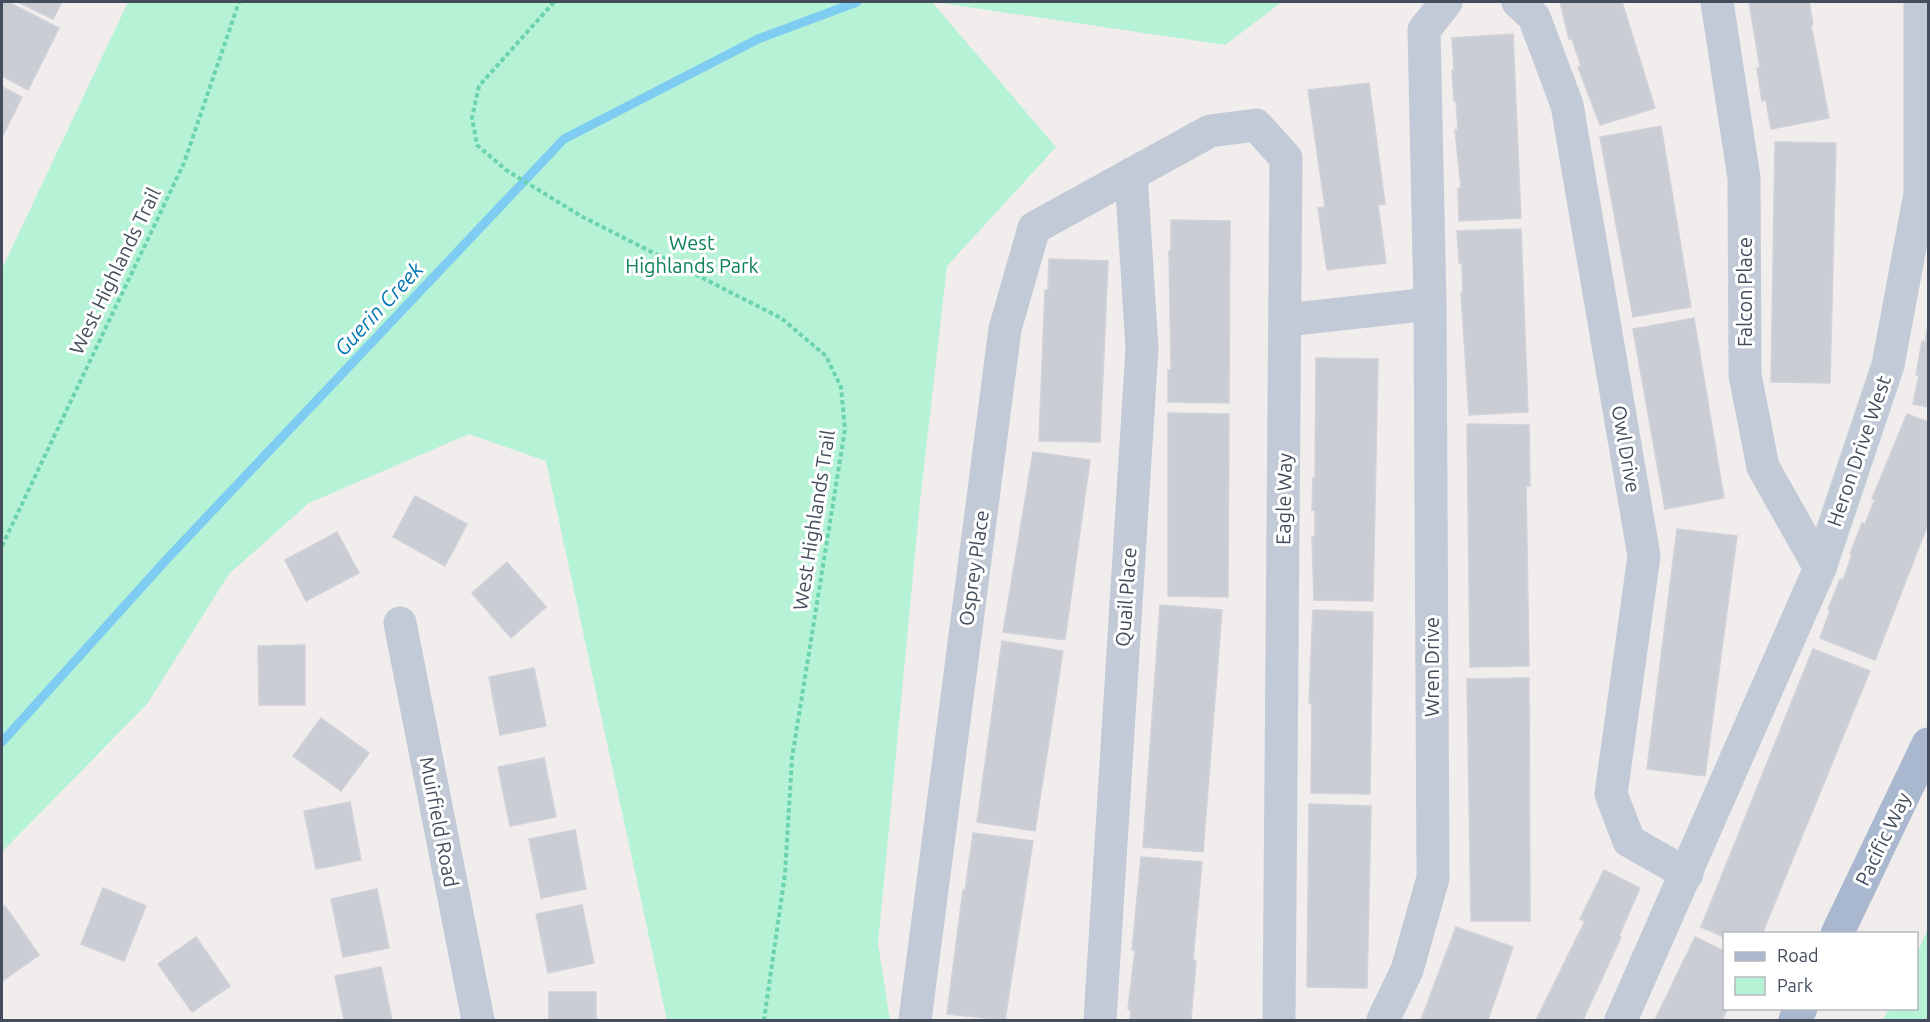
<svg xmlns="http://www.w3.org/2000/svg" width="1930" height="1022" font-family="Ubuntu,sans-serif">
<rect width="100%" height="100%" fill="#f0edec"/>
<g fill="#b6f2d5">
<polygon points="128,2 932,2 1056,147 947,266 920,501 878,944 890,1020 667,1020 546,461 469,434 309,503 229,574 147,704 2,852 2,269"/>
<polygon points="934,2 1282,2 1225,45"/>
<polygon points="1928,929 1928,1020 1883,1020 1889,1009 1916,1008 1917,953"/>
</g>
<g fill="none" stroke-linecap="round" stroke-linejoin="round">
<polyline stroke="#7fccf3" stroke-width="9" points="2,742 166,560 564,139 758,39 857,2"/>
</g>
<g fill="#cbcdd5" stroke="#d0d1d9" stroke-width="1.5">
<polygon points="2,2 8,2 59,28 28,90 2,76"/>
<polygon points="18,2 62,2 53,19"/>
<polygon points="1560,2 1622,2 1655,108 1600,125 1578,67 1581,66 1572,39 1569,39"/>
<polygon points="1749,2 1809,2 1813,24 1811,25 1829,118 1771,129 1766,100 1762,101 1757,68 1760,68"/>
<polygon points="1513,34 1521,218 1459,221 1458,188 1461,188 1455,130 1458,130 1456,101 1454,101 1452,70 1454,70 1452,38"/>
<polygon points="1369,83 1385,204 1378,205 1386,263 1327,270 1318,208 1325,207 1308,90"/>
<polygon points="2,87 22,97 2,137"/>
<polygon points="1661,126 1691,307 1633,317 1600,137"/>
<polygon points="1775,142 1836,143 1830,383 1771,382"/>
<polygon points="1171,220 1230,221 1229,403 1168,402 1168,370 1171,370 1169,251 1171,251"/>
<polygon points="1521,229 1528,412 1469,415 1461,293 1463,293 1462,263 1459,263 1457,231"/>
<polygon points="1049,259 1108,261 1100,442 1039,441 1045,290 1048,290"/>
<polygon points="1694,318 1724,498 1665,509 1633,329"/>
<polygon points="1928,326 1928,407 1913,404 1919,375 1916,375 1922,341 1925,342"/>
<polygon points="1316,358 1378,359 1373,601 1314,600 1312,537 1315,537 1315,510 1312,510 1313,478 1315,478"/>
<polygon points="1168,413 1229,414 1228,597 1168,596"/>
<polygon points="1907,414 1928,422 1928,524 1875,660 1820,638 1830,611 1828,610 1840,579 1843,580 1852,555 1850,554 1862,523 1865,524 1875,499 1872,499"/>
<polygon points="1467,424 1529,425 1530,486 1526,486 1529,666 1470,667"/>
<polygon points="1033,452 1090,460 1065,640 1003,632"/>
<polygon points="415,496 467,524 445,566 393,537"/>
<polygon points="1677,529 1737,536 1705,776 1647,769"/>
<polygon points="337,532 359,573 306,601 285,560"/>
<polygon points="507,562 546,607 511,638 472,593"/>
<polygon points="1160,605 1222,610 1203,852 1143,847"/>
<polygon points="1313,610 1373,612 1370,794 1311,793 1312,703 1309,703"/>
<polygon points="1002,641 1063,651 1035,831 977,822"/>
<polygon points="305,645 305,705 259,705 258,646"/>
<polygon points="1813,649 1870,671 1762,934 1724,934 1724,937 1701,927"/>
<polygon points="534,668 546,726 500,735 489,677"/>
<polygon points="1529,678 1530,921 1471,921 1467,679"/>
<polygon points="321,718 369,753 341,791 293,756"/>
<polygon points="544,758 556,817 510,826 498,767"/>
<polygon points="350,802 361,860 316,869 304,811"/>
<polygon points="1309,804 1371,806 1367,988 1307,987"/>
<polygon points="575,830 586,889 541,898 529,839"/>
<polygon points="973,833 1033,841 1005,1020 947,1014 963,890 965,891"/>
<polygon points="1141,857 1202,862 1193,960 1196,961 1191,1020 1130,1020 1131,1010 1128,1009 1135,950 1132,950"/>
<polygon points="1604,870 1640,888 1619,936 1621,937 1583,1020 1536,1020 1585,921 1580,919"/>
<polygon points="103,888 146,906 124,961 81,944"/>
<polygon points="377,889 389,948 343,957 331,899"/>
<polygon points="582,905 594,963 548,973 536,914"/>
<polygon points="5,906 39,955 2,981 2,908"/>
<polygon points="1456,927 1513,947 1488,1020 1421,1020"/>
<polygon points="196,937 230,986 192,1012 158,964"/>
<polygon points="1695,937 1724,951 1724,1008 1728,1008 1722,1020 1655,1020"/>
<polygon points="381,967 392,1020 344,1020 335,976"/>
<rect x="549" y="992" width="47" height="28"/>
</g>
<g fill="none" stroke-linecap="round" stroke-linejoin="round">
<g stroke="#6bd3ad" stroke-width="4" stroke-dasharray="4.5 3" stroke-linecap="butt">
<polyline points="554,2 479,86 472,118 477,145 506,170 581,216 781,318 826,356 841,387 845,429 792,758 785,874 764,1020"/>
<polyline points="2,546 184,163 239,2"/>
</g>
<g stroke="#c1cad6" stroke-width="33">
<polyline points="1518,2 1534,17 1567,105 1644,556 1611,794 1629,841 1687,874"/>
<polyline points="1717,2 1744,178 1745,375 1763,467 1820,568"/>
<polyline points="1286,320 1430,304"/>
<polyline points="400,623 478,1020"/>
<polyline points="915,1020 1005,329 1034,228 1210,131 1256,125 1286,158 1279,1020"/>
<polyline points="1100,1020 1142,348 1131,174"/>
<polyline points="1383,1020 1407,970 1433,878 1430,304 1424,30 1446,2"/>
<polyline points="1621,1020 1820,568 1888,365 1920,194 1920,2"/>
</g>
<g stroke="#a9b7cf" stroke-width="33">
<polyline points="1837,934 1928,744"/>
<polyline points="1795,1020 1801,1008"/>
</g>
</g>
<g text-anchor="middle" stroke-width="6" stroke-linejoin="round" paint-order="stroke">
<g font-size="20" fill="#0e8257" stroke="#fff">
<text x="692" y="250">West<tspan x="692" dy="23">Highlands Park</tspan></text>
</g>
<g font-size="20" fill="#434d5c" stroke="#fff">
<text transform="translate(115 271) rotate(-64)" y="7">West Highlands Trail</text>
<text transform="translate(1745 292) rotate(-90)" y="7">Falcon Place</text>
<text transform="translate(1626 449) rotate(80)" y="7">Owl Drive</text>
<text transform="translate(1859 451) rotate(-71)" y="7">Heron Drive West</text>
<text transform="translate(1284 499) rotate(-89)" y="7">Eagle Way</text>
<text transform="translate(814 520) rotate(-81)" y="7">West Highlands Trail</text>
<text transform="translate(974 568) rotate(-82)" y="7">Osprey Place</text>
<text transform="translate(1126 597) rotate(-86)" y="7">Quail Place</text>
<text transform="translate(1432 667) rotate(-90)" y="7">Wren Drive</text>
<text transform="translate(439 822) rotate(79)" y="7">Muirfield Road</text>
<text transform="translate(1883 839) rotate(-64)" y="7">Pacific Way</text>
</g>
<g font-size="21" font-style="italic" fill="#0076b2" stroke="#fff">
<text transform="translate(379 309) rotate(-47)" y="7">Guerin Creek</text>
</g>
</g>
<rect width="1930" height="1022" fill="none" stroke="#434d5c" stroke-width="6"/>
<rect x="1723" y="932" width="195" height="78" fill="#ffffff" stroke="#b4b8be" stroke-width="1.5"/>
<rect x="1735" y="952" width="30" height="9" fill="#a9b7cf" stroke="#b4b8be" stroke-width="1.5"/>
<text x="1777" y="962" font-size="18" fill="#434d5c">Road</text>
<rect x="1735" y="977" width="30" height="18" fill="#b6f2d5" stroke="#b4b8be" stroke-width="1.5"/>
<text x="1777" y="992" font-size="18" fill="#434d5c">Park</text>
</svg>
